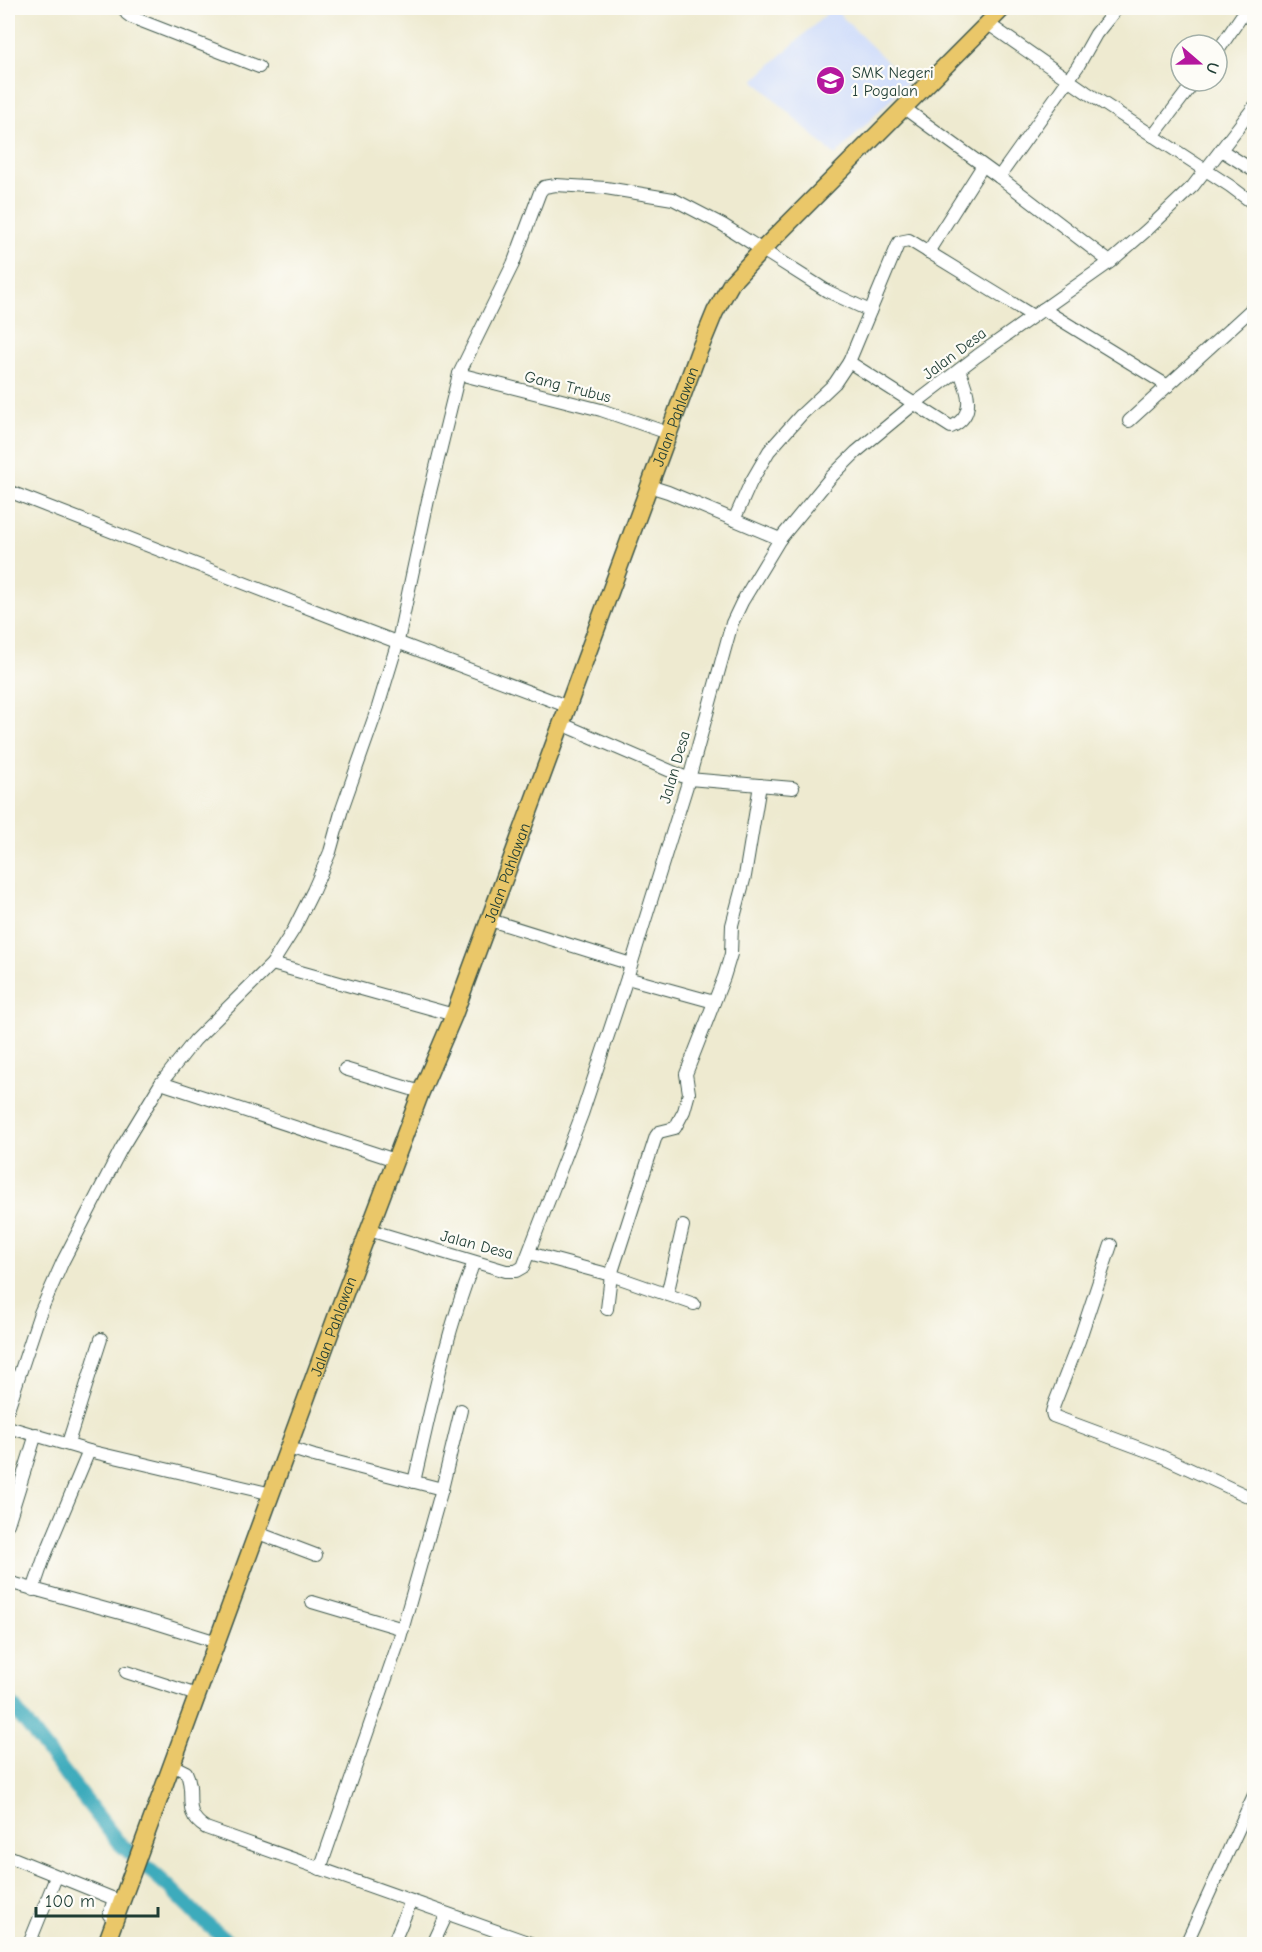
<svg xmlns="http://www.w3.org/2000/svg" width="1262" height="1952" font-family="'Comic Neue',sans-serif">
<rect width="100%" height="100%" fill="#fdfcf7"/>
<filter id="ink" filterUnits="userSpaceOnUse"><feTurbulence type="fractalNoise" baseFrequency=".0167" numOctaves="2"/><feDisplacementMap in="SourceGraphic" scale="12" xChannelSelector="R" yChannelSelector="G"/><feConvolveMatrix kernelMatrix="1 2 1 2 8 2 1 2 1" color-interpolation-filters="sRGB"/></filter>
<filter id="wash" filterUnits="userSpaceOnUse"><feTurbulence type="fractalNoise" baseFrequency=".008" numOctaves="4" result="noise"/><feDisplacementMap in="SourceGraphic" scale="24" xChannelSelector="R" yChannelSelector="G"/><feGaussianBlur stdDeviation="1.35" result="paint"/><feColorMatrix in="noise" values="0 0 0 0 0 0 0 0 0 0 0 0 0 0 0 0 0 1.4 0 .05"/><feComposite in="paint" operator="in"/></filter>
<g filter="url(#wash)">
<rect width="100%" height="100%" fill="#eeead0"/>
<polygon fill="#cedbfa" points="833,8 908,82 835,156 754,80"/>
<g fill="none" stroke-linecap="round" stroke-linejoin="round">
<polyline stroke="#3dabbc" stroke-width="15" points="8,1700 118,1842 168,1886 196,1914 230,1944"/>
</g>
</g>
<g filter="url(#ink)">
<g fill="none" stroke-linecap="round" stroke-linejoin="round">
<defs>
<g id="minor">
<polyline points="124,8 127,14 131,17 259,67"/>
<polyline points="987,23 1086,92 1230,186 1254,204"/>
<polyline points="1217,52 1247,8"/>
<polyline points="904,108 999,177 1110,262"/>
<polyline points="1153,136 1195,81"/>
<polyline points="1221,150 1254,171"/>
<polyline points="999,177 1078,66 1096,34 1117,8"/>
<polyline points="928,252 982,167"/>
<polyline points="1043,309 1168,386"/>
<path d="M 959,370 C 968,390 977,415 951,427 L 849,362 L 899,242 L 909,240 L 1033,316"/>
<polyline points="459,374 601,410 668,433"/>
<polyline points="1129,421 1254,307"/>
<polyline points="649,486 668,492 780,539"/>
<polyline points="8,491 349,624 569,707"/>
<polyline points="734,520 751,482 769,451 801,415 835,383 849,362"/>
<polyline points="562,724 689,779 793,788"/>
<polyline points="490,920 631,964"/>
<polyline points="272,964 454,1015"/>
<polyline points="627,978 714,1002"/>
<polyline points="345,1069 421,1092"/>
<polyline points="161,1083 395,1160"/>
<polyline points="369,1230 506,1271 516,1271 523,1267 582,1114 627,978 689,779 732,623 742,602 780,539 831,477 856,452 914,404 977,356 1110,262 1147,230 1193,186 1254,107"/>
<polyline points="1111,1245 1079,1341 1054,1405 1052,1412 1053,1416 1161,1456 1254,1499"/>
<polyline points="529,1253 611,1275 694,1304"/>
<polyline points="667,1295 683,1226"/>
<polyline points="607,1309 611,1275 656,1136 659,1132 675,1128 684,1111 689,1093 686,1074 724,977 731,954 732,925 745,876 760,785"/>
<polyline points="8,1409 40,1313 63,1261 121,1149 161,1083 195,1040 272,964 294,929 313,891 330,852 342,809 378,707 398,641 428,500 459,374 513,264 540,192 544,187 556,185 606,188 673,199 723,225 827,291 870,311"/>
<polyline points="8,1427 89,1451 272,1494"/>
<polyline points="68,1443 101,1339"/>
<polyline points="289,1448 314,1456 442,1489 399,1641 320,1869"/>
<path d="M 414,1482 C 431,1408 446,1332 474,1262"/>
<polyline points="442,1489 461,1410"/>
<polyline points="8,1524 36,1434"/>
<polyline points="258,1533 316,1555"/>
<polyline points="8,1582 153,1622 217,1642"/>
<polyline points="33,1590 44,1558 89,1451"/>
<polyline points="312,1602 403,1629"/>
<polyline points="126,1672 197,1695"/>
<path d="M 172,1765 L 186,1772 C 197,1794 180,1812 206,1828 L 533,1944"/>
<polyline points="8,1856 112,1898 113,1902 109,1915"/>
<polyline points="29,1944 56,1877"/>
<polyline points="393,1944 411,1901"/>
<polyline points="433,1944 447,1914"/>
<polyline points="1186,1944 1254,1795"/>
</g>
<g id="highway">
<path id="s1" d="M 106,1944 L 339,1309 L 421,1092 L 454,1015 L 699,351 L 715,312 L 732,282 L 763,249 L 1003,8"/>
</g>
</defs>
<use href="#minor" stroke="#3e574b" stroke-width="14"/>
<use href="#highway" stroke="#3e574b" stroke-width="19"/>
<use href="#minor" stroke="#fff" stroke-width="12"/>
<use href="#highway" stroke="#eac769" stroke-width="16"/>
</g>
</g>
<defs>
<symbol id="school-disc" viewBox="-11 -11 22 22"><circle r="9.5" fill="#b5179e" stroke="#fdfcf7"/><path d="M0-5L7-2L0 1L-7-2ZM-4 1L0 2.5L4 1V4Q0 6-4 4Z" fill="#fff"/></symbol>
</defs>
<g fill-rule="evenodd">
<use href="#school-disc" x="814" y="64" width="33" height="33"/>
</g>
<g text-anchor="middle" stroke-width="4.5" stroke-linejoin="round" paint-order="stroke">
<g font-size="16" fill="#1f3d34" stroke="#fdfcf7" text-anchor="start">
<text x="852" y="78">SMK Negeri<tspan x="852" dy="18">1 Pogalan</tspan></text>
</g>
<g font-size="16" fill="#1f3d34" stroke="#fdfcf7">
<text transform="translate(954 353) rotate(-37)" y="6">Jalan Desa</text>
<text transform="translate(568 386) rotate(14)" y="6">Gang Trubus</text>
<text dy="6" stroke="none"><textPath href="#s1" startOffset="1630">Jalan Pahlawan</textPath></text>
<text transform="translate(674 767) rotate(-74)" y="6">Jalan Desa</text>
<text dy="6" stroke="none"><textPath href="#s1" startOffset="1144">Jalan Pahlawan</textPath></text>
<text transform="translate(477 1244) rotate(15)" y="6">Jalan Desa</text>
<text dy="6" stroke="none"><textPath href="#s1" startOffset="658">Jalan Pahlawan</textPath></text>
</g>
</g>
<rect width="1262" height="1952" fill="none" stroke="#fdfcf7" stroke-width="30"/>
<g transform="translate(1199 63) rotate(110)"><circle r="28" fill="#fdfcf7" stroke="#a4b0a9" stroke-width="1.5"/>
<path d="M0-4.5L10 22L0 15L-10 22Z" fill="#b5179e"/>
<text y="-9" font-size="16" font-weight="bold" text-anchor="middle" fill="#1f3d34">U</text>
</g>
<path d="M36 1907v9h122v-9" fill="none" stroke="#1f3d34" stroke-width="3"/>
<text x="45" y="1907" font-size="18" fill="#1f3d34" stroke="#fdfcf7" stroke-width="4.5" paint-order="stroke">100 m</text>
</svg>
